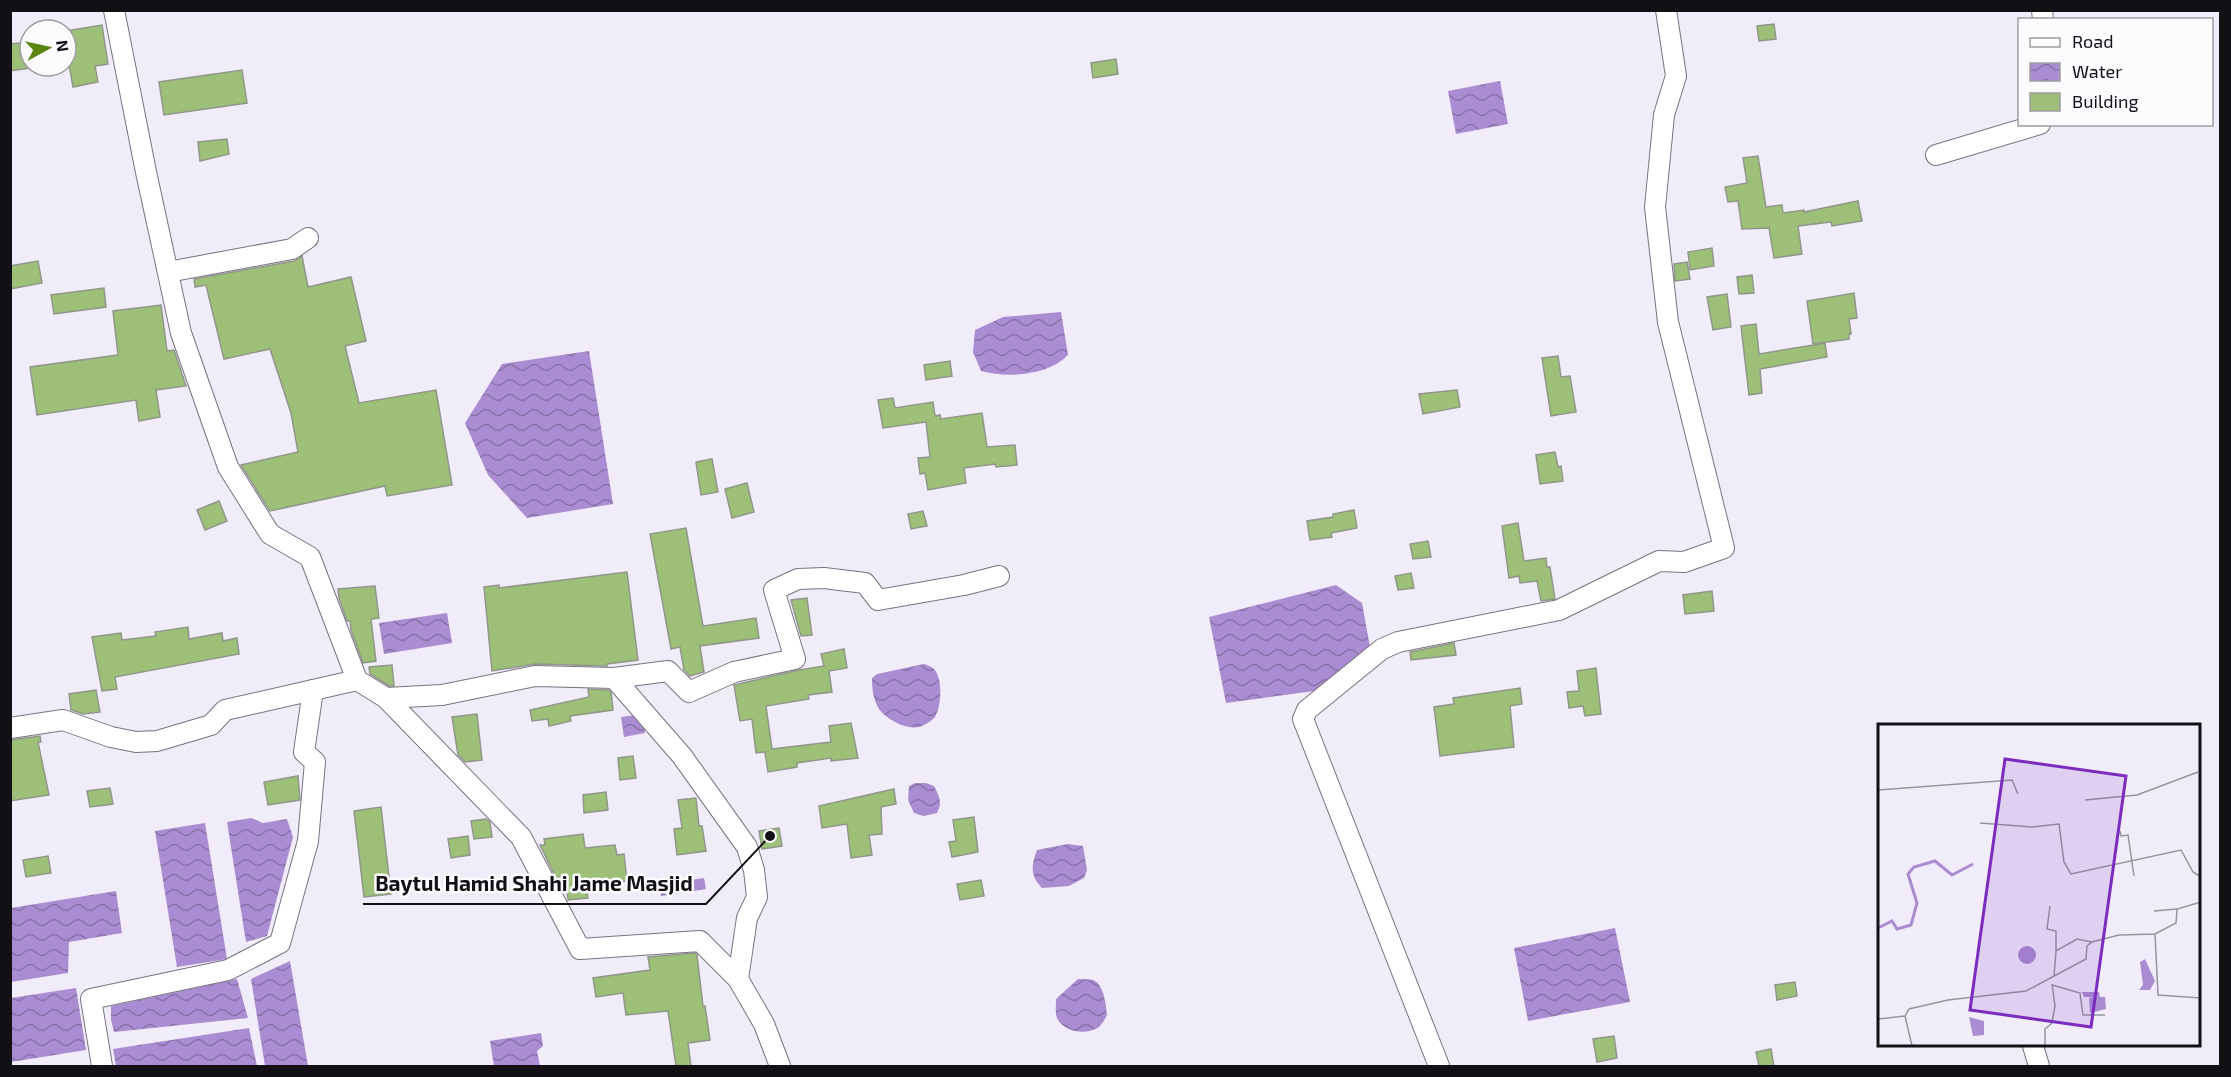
<svg xmlns="http://www.w3.org/2000/svg" width="2231" height="1077" font-family="'Exo 2',sans-serif">
<defs>
<pattern id="water-waves" width="16" height="10" patternUnits="userSpaceOnUse" patternTransform="scale(1.5)"><rect width="16" height="10" fill="#aa8cd2"/><path d="M0 5q4-4 8 0t8 0" fill="none" stroke="#8971a9"/></pattern>
</defs>
<rect width="100%" height="100%" fill="#f1ecfa"/>
<g fill="url(#water-waves)">
<polygon points="1500,81 1508,124 1456,134 1448,91"/>
<path d="M 1061,312 L 1068,355 C 1048,376 1007,378 981,371 L 973,352 L 975,330 L 1003,317 Z"/>
<polygon points="589,351 613,504 527,518 488,475 465,423 502,364"/>
<polygon points="1336,585 1362,603 1370,647 1314,691 1226,703 1209,617"/>
<polygon points="447,613 452,643 384,654 379,623"/>
<path d="M 924,664 C 927,665 930,666 933,668 C 943,676 942,706 935,717 C 933,719 927,724 924,725 C 911,733 887,720 879,709 C 873,699 872,689 872,678 L 877,674 Z"/>
<polygon points="642,714 645,733 624,737 621,717"/>
<path d="M 915,783 L 926,783 L 934,786 C 939,796 943,802 937,813 L 924,816 L 914,813 L 908,800 L 909,786 Z"/>
<polygon points="251,818 263,823 287,819 293,837 267,936 246,942 227,822"/>
<polygon points="205,823 227,959 177,967 155,831"/>
<path d="M 1068,844 L 1083,846 L 1087,870 L 1084,878 L 1069,886 L 1042,888 C 1030,876 1031,866 1037,850 Z"/>
<polygon points="704,878 706,889 661,896 659,885"/>
<polygon points="116,891 122,933 69,942 68,973 11,982 11,908"/>
<polygon points="1615,928 1630,1002 1528,1021 1514,948"/>
<polygon points="290,961 308,1066 265,1066 251,979"/>
<polygon points="237,979 248,1018 114,1032 111,1020 111,1006"/>
<path d="M 1078,979 C 1082,979 1089,979 1093,980 C 1104,984 1106,1005 1107,1015 C 1105,1019 1102,1024 1099,1027 C 1087,1036 1063,1032 1057,1018 C 1055,1013 1056,1005 1056,999 Z"/>
<polygon points="76,988 86,1050 11,1062 11,998"/>
<polygon points="249,1028 257,1066 116,1066 113,1049"/>
<polygon points="541,1033 543,1046 537,1051 540,1066 494,1066 490,1041"/>
</g>
<g fill="#9dbf77" stroke="#90978a" stroke-width="1.5">
<polygon points="1774,24 1776,39 1759,41 1757,26"/>
<polygon points="102,25 108,64 95,66 98,82 73,87 66,48 66,31"/>
<polygon points="30,42 30,68 10,71 10,44"/>
<polygon points="1116,59 1118,74 1093,78 1091,63"/>
<polygon points="242,70 247,103 164,115 159,82"/>
<polygon points="227,139 229,154 200,161 198,142"/>
<polygon points="1758,156 1766,207 1782,205 1783,213 1804,210 1804,212 1858,201 1862,221 1832,226 1831,222 1798,226 1802,254 1774,258 1769,228 1742,229 1738,201 1728,202 1725,187 1747,183 1743,158"/>
<polygon points="1712,248 1714,266 1690,270 1688,252"/>
<polygon points="302,256 308,287 351,277 366,341 345,346 359,403 436,390 452,485 387,496 385,486 270,511 241,465 298,452 291,413 270,349 224,359 206,285 195,287 194,279 294,261"/>
<polygon points="38,261 42,283 10,289 10,266"/>
<polygon points="1687,262 1690,279 1675,281 1674,264"/>
<polygon points="1752,275 1754,293 1739,294 1737,277"/>
<polygon points="104,288 106,307 54,314 51,295"/>
<polygon points="1854,293 1857,318 1849,319 1851,334 1849,334 1849,339 1813,344 1807,301"/>
<polygon points="1727,294 1731,327 1713,330 1707,297"/>
<polygon points="161,305 167,351 174,350 186,386 156,390 160,417 139,421 136,400 37,415 30,367 118,355 113,311"/>
<polygon points="1756,324 1759,354 1825,343 1827,357 1760,369 1762,393 1749,395 1741,326"/>
<polygon points="1558,356 1561,377 1570,376 1576,412 1551,416 1542,358"/>
<polygon points="950,361 952,376 926,380 924,365"/>
<polygon points="1457,390 1460,407 1423,414 1419,394"/>
<polygon points="893,398 895,408 933,402 935,416 940,415 941,419 982,413 987,447 1015,445 1017,465 996,467 995,464 964,468 966,483 928,490 925,473 920,474 918,458 930,457 926,422 883,428 878,400"/>
<polygon points="1555,452 1558,467 1561,466 1563,481 1540,484 1536,455"/>
<polygon points="712,459 718,492 701,495 696,462"/>
<polygon points="747,483 754,512 732,518 725,489"/>
<polygon points="219,501 227,521 205,530 197,510"/>
<polygon points="1354,510 1357,528 1331,533 1332,537 1310,540 1307,521 1333,517 1333,514"/>
<polygon points="923,511 927,526 911,529 908,514"/>
<polygon points="1518,523 1524,561 1546,558 1547,567 1550,567 1555,599 1541,601 1537,581 1520,583 1519,576 1509,578 1502,526"/>
<polygon points="686,528 703,626 756,618 759,638 700,646 704,672 690,676 684,670 680,647 671,649 650,534"/>
<polygon points="1428,541 1431,557 1413,559 1410,544"/>
<polygon points="627,572 638,660 607,664 607,666 535,664 492,671 484,587 499,585 499,588"/>
<polygon points="1411,573 1414,588 1398,590 1395,576"/>
<polygon points="375,586 379,618 371,619 376,661 363,663 351,630 350,621 347,621 339,598 338,589"/>
<polygon points="1712,591 1714,611 1685,614 1683,595"/>
<polygon points="807,598 812,635 801,636 791,600"/>
<polygon points="188,627 189,639 222,633 223,641 237,638 239,654 115,677 117,689 102,691 92,637 121,633 122,640 156,636 155,632"/>
<polygon points="1454,643 1456,655 1411,660 1410,652"/>
<polygon points="844,649 847,668 829,671 832,692 808,695 809,699 766,706 772,749 831,742 829,726 851,723 858,758 831,761 831,758 797,763 797,767 768,772 765,752 756,753 752,719 740,721 734,685 799,670 824,666 821,654"/>
<polygon points="392,665 394,686 389,686 370,674 369,667"/>
<polygon points="1596,668 1601,714 1585,716 1583,706 1569,708 1567,692 1579,691 1577,671"/>
<polygon points="1520,688 1522,704 1510,706 1514,747 1440,756 1434,707 1454,704 1453,698"/>
<polygon points="588,689 608,690 611,692 613,710 570,716 571,721 549,726 548,719 532,721 530,710 589,697"/>
<polygon points="96,690 100,712 83,714 71,710 69,694"/>
<polygon points="477,714 482,760 465,762 458,755 452,717"/>
<polygon points="40,736 41,742 38,742 49,795 10,801 10,740"/>
<polygon points="633,756 636,778 620,780 618,758"/>
<polygon points="298,776 300,800 268,805 264,782"/>
<polygon points="110,788 113,804 90,807 87,791"/>
<polygon points="894,789 896,804 881,807 882,834 869,835 872,855 851,858 847,824 822,828 819,806"/>
<polygon points="606,792 608,810 584,813 583,795"/>
<polygon points="696,798 699,826 702,826 706,851 677,855 674,829 682,828 678,800"/>
<polygon points="381,807 391,894 364,897 354,811"/>
<polygon points="974,817 978,852 952,857 949,842 956,841 953,820"/>
<polygon points="486,819 490,822 492,837 474,839 471,821"/>
<polygon points="779,828 782,846 762,849 759,831"/>
<polygon points="583,834 585,848 615,845 617,855 624,854 627,881 619,882 619,889 587,892 588,898 568,900 565,876 556,878 540,845 545,845 544,839"/>
<polygon points="468,836 470,855 451,858 448,839"/>
<polygon points="48,856 51,873 26,877 23,860"/>
<polygon points="981,880 984,896 960,900 957,884"/>
<polygon points="695,953 697,955 703,1006 705,1006 710,1040 688,1043 691,1066 676,1066 668,1011 626,1015 623,993 596,997 593,978 650,970 648,957"/>
<polygon points="1795,982 1797,996 1777,1000 1775,985"/>
<polygon points="1614,1036 1617,1058 1597,1062 1593,1039"/>
<polygon points="1771,1049 1774,1066 1759,1066 1756,1052"/>
</g>
<g fill="none" stroke-linecap="round" stroke-linejoin="round">
<defs>
<g id="minor">
<polyline points="114,10 146,172 181,333 228,467 270,534 310,557 357,680 386,698 521,837 580,949 700,941 738,979 764,1024 780,1066"/>
<polyline points="2042,10 2043,20"/>
<polyline points="1936,155 2040,124"/>
<polyline points="168,272 292,249 308,238"/>
<polyline points="386,698 442,695 535,676 614,678"/>
<polyline points="10,728 63,720 111,737 136,742 157,741 211,725 225,710 357,680"/>
<polyline points="738,979 747,918 757,897 754,870 747,847 682,756 614,678 668,671 689,692 734,672 795,659 774,590 798,579 824,578 865,583 878,600 964,585 999,576"/>
<polyline points="2033,1046 2039,1066"/>
<polyline points="102,1066 91,999 228,970 280,943 308,841 315,762 304,752 313,690"/>
<polyline points="1439,1066 1303,719 1307,710 1382,649 1398,642 1559,610 1659,561 1684,562 1724,548 1668,322 1655,207 1664,115 1676,76 1666,10"/>
</g>
</defs>
<use href="#minor" stroke="#787380" stroke-width="22"/>
<use href="#minor" stroke="#fff" stroke-width="20"/>
</g>
<g transform="translate(1878 724)">
<rect width="322" height="322" fill="#f1ecfa"/>
<path d="M140 231a9 9 0 1 1 18 0a9 9 0 1 1-18 0ZM 267,235 L 277,257 L 272,266 L 261,266 L 265,261 L 262,238 ZM 204,268 L 221,268 L 222,273 L 227,273 L 228,285 L 212,289 L 211,274 L 216,273 L 206,273 ZM 91,293 L 106,297 L 106,311 L 95,312 Z" fill="#aa8cd2"/>
<path fill="none" stroke="#aa8cd2" stroke-width="3" d="M 0,204 L 14,197 L 19,205 L 33,201 L 39,179 L 30,150 L 36,143 L 57,137 L 74,151 L 95,140"/>
<path fill="none" stroke="#98949e" stroke-width="1.5" d="M 0,66 L 134,56 L 140,70M 207,76 L 259,71 L 320,48M 102,99 L 154,103 L 181,100 L 186,138 L 193,150 L 303,126 L 315,148 L 323,153M 242,107 L 243,112 L 250,111 L 256,152M 172,182 L 169,205 L 178,207 L 178,227 L 199,215 L 214,218M 276,187 L 299,185M 277,210 L 280,271 L 323,274M 176,253 L 178,227M 174,261 L 202,269 L 205,291 L 227,291M 27,292 L 34,322M 0,295 L 27,292 L 31,285 L 70,276 L 148,267 L 208,235 L 209,222 L 214,218 L 241,211 L 277,210 L 298,199 L 299,185 L 323,178M 167,322 L 167,305 L 174,299 L 177,282 L 174,260"/>
<path fill="#7b2cbf" fill-opacity="0.15" stroke="#7b2cbf" stroke-width="3" d="M 127,35 L 248,52 L 213,303 L 92,286 Z"/>
<rect width="322" height="322" fill="none" stroke="#121015" stroke-width="3"/>
</g>
<path fill="none" stroke="#121015" stroke-width="2" d="M770 836L706 904H363"/>
<circle fill="#121015" stroke="#fcfbfe" stroke-width="2" cx="770" cy="836" r="6"/>
<g font-size="21" text-anchor="middle" font-weight="bold" fill="#121015" stroke="#fcfbfe" stroke-width="5" stroke-linejoin="round" paint-order="stroke">
<text x="534" y="891">Baytul Hamid Shahi Jame Masjid</text>
</g>
<rect width="2231" height="1077" fill="none" stroke="#121015" stroke-width="24"/>
<rect x="2018" y="18" width="195" height="108" fill="#fcfbfe" stroke="#9e9da1" stroke-width="1.5"/>
<rect x="2030" y="38" width="30" height="9" fill="#ffffff" stroke="#9e9da1" stroke-width="1.5"/>
<text x="2072" y="48" font-size="18" fill="#121015">Road</text>
<rect x="2030" y="63" width="30" height="18" fill="url(#water-waves)" stroke="#9e9da1" stroke-width="1.5"/>
<text x="2072" y="78" font-size="18" fill="#121015">Water</text>
<rect x="2030" y="93" width="30" height="18" fill="#9dbf77" stroke="#9e9da1" stroke-width="1.5"/>
<text x="2072" y="108" font-size="18" fill="#121015">Building</text>
<g transform="translate(48 48) rotate(82)"><circle r="28" fill="#fcfbfe" stroke="#9e9da1" stroke-width="1.5"/>
<path d="M0-4.5L10 22L0 15L-10 22Z" fill="#5a8510"/>
<text y="-9" font-size="16" font-weight="bold" text-anchor="middle" fill="#121015">N</text>
</g>
</svg>
